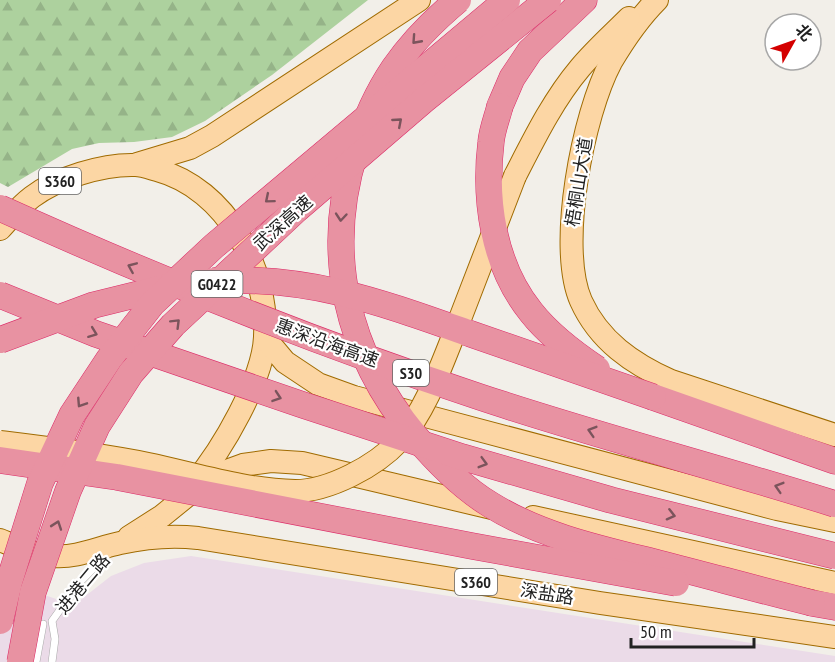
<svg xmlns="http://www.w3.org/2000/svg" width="835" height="662" font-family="'PT Sans Narrow','Noto Sans SC',sans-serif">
<defs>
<pattern id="forest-firs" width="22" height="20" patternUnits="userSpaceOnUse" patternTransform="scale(1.5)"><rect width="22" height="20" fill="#add19e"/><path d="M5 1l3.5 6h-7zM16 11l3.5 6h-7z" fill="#95b388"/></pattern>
</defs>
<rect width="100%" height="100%" fill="#f2efe9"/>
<polygon fill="#ebdbe8" points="191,556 835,656 835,662 0,662 0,580 74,605 111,576 144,563"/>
<polygon fill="url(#forest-firs)" points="0,0 368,0 272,75 205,121 172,137 134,142 99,143 72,149 8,187 0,183"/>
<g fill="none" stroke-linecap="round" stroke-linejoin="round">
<defs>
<g id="service">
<polyline points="36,662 43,624"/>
<polyline points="52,662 55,639 52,621 80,582 108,554"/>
</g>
<g id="primary">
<path d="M 657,0 C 639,18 624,40 611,62 C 583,114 557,247 581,301 C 599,341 633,364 671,381 L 835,435"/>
<polyline points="137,164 190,148 212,136 419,0"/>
<path d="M 515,176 C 534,139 553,100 580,68 C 595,50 613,34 629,18"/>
<path d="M 0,229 C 10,218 20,206 32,197 C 57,178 103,164 135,165 C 142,165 150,168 157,170 C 227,189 268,268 265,337 C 263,380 222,450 194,483"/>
<polyline points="265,338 285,362 318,384 354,397 777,509 835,521"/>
<polyline points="533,517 835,583"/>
<polyline points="129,537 162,516 210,477 243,465 271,461 302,463 492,508"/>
<path d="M 0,540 C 17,547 34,555 53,556 C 77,558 97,548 120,543 C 147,537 171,535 198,538 L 600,603 L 835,637"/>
</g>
<g id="motorway">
<polyline points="500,106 512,78 530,51 584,0"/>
<polyline points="653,397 835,461"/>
<polyline points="812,603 835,607"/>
</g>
</defs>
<use href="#service" stroke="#a9a9a9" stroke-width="8"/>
<use href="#primary" stroke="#a06b00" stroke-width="24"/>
<use href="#motorway" stroke="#dc2a67" stroke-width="27"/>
<use href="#service" stroke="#fff" stroke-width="7"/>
<use href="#primary" stroke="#fcd6a4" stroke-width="22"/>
<use href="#motorway" stroke="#e892a2" stroke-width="26"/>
<defs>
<path id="primary-bridge" d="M 0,442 C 49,448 99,454 148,464 C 196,474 245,490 295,491 C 329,491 376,466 399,441 C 427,409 442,363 458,324 C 477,275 496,225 515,176"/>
<g id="motorway-bridge">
<path d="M 458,0 C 434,20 412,42 394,68 C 377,93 364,123 355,152 C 323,254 347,354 415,436 C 437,462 461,487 491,505 C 541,536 601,549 658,563 C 709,576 760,590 812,603"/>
<path d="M 500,106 C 497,118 492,130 491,142 C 484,200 493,265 531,312 C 549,335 573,353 597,369"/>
<path d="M 0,208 C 157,279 316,343 480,397 C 597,436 717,467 835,504"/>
<path d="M 213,281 C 309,275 383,303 471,334 C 532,355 593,376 653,397"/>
<polyline points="0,295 96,334 303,405 462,457 611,500 835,556"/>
<polyline points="0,340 94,305 171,286"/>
<polyline points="0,460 117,477 472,546 676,583"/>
<polyline points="0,621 9,582 40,483 72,415 109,359 152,304 214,246 507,0"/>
<polyline points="20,662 33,592 68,491 97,426 131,373 173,325 296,210 424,100 548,0"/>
</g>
</defs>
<use href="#primary-bridge" stroke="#a06b00" stroke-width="24" stroke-linecap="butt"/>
<use href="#motorway-bridge" stroke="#dc2a67" stroke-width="27" stroke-linecap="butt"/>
<use href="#primary-bridge" stroke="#fcd6a4" stroke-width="22"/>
<use href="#motorway-bridge" stroke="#e892a2" stroke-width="26"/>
</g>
<defs><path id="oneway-chevron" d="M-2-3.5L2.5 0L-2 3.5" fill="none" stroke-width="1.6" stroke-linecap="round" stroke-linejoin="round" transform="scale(1.5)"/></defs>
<g stroke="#7b545c">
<use href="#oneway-chevron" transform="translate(416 40) rotate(132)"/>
<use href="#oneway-chevron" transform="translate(398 122) rotate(-41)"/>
<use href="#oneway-chevron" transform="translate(269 199) rotate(140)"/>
<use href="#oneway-chevron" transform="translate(341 217) rotate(95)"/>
<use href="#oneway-chevron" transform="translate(132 267) rotate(-157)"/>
<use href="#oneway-chevron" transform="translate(176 323) rotate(-45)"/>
<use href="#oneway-chevron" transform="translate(93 333) rotate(21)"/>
<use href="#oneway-chevron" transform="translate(277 397) rotate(19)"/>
<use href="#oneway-chevron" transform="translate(81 403) rotate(123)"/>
<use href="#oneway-chevron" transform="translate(592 431) rotate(-163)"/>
<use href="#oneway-chevron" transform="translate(483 463) rotate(16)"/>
<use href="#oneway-chevron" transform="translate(779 487) rotate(-163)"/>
<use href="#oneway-chevron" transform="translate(671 515) rotate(14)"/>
<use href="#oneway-chevron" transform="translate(57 525) rotate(-71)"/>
</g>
<g text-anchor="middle" stroke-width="4.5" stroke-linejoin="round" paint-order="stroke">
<g fill="#fff" stroke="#646464" stroke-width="1.5">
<rect x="39" y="168" width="42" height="26" rx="4.5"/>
<rect x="191.5" y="271" width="51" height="26" rx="4.5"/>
<rect x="393" y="360" width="36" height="26" rx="4.5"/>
<rect x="455" y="569" width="42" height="26" rx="4.5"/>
</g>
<g font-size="16" font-weight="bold" fill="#222">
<text x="60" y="187">S360</text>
<text x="217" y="290">G0422</text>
<text x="411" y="379">S30</text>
<text x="476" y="588">S360</text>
</g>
<g font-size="18" fill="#222" stroke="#fff">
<text transform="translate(579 182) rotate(-81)" y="6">梧桐山大道</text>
<text transform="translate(283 223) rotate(-42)" y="6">武深高速</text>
<text transform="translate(327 343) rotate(20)" y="6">惠深沿海高速</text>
<text transform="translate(83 584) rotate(-50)" y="6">进港二路</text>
<text transform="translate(547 594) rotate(9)" y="6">深盐路</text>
</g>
</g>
<g transform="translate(793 42) rotate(50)"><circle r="28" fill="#ffffff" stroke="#a7a7a7" stroke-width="1.5"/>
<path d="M0-4.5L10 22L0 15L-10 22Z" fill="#d40000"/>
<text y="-9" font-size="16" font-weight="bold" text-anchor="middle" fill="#222222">北</text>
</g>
<path d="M631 638v9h123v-9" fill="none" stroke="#222222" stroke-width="3"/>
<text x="640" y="638" font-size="18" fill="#222222" stroke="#ffffff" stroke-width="4.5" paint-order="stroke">50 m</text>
</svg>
